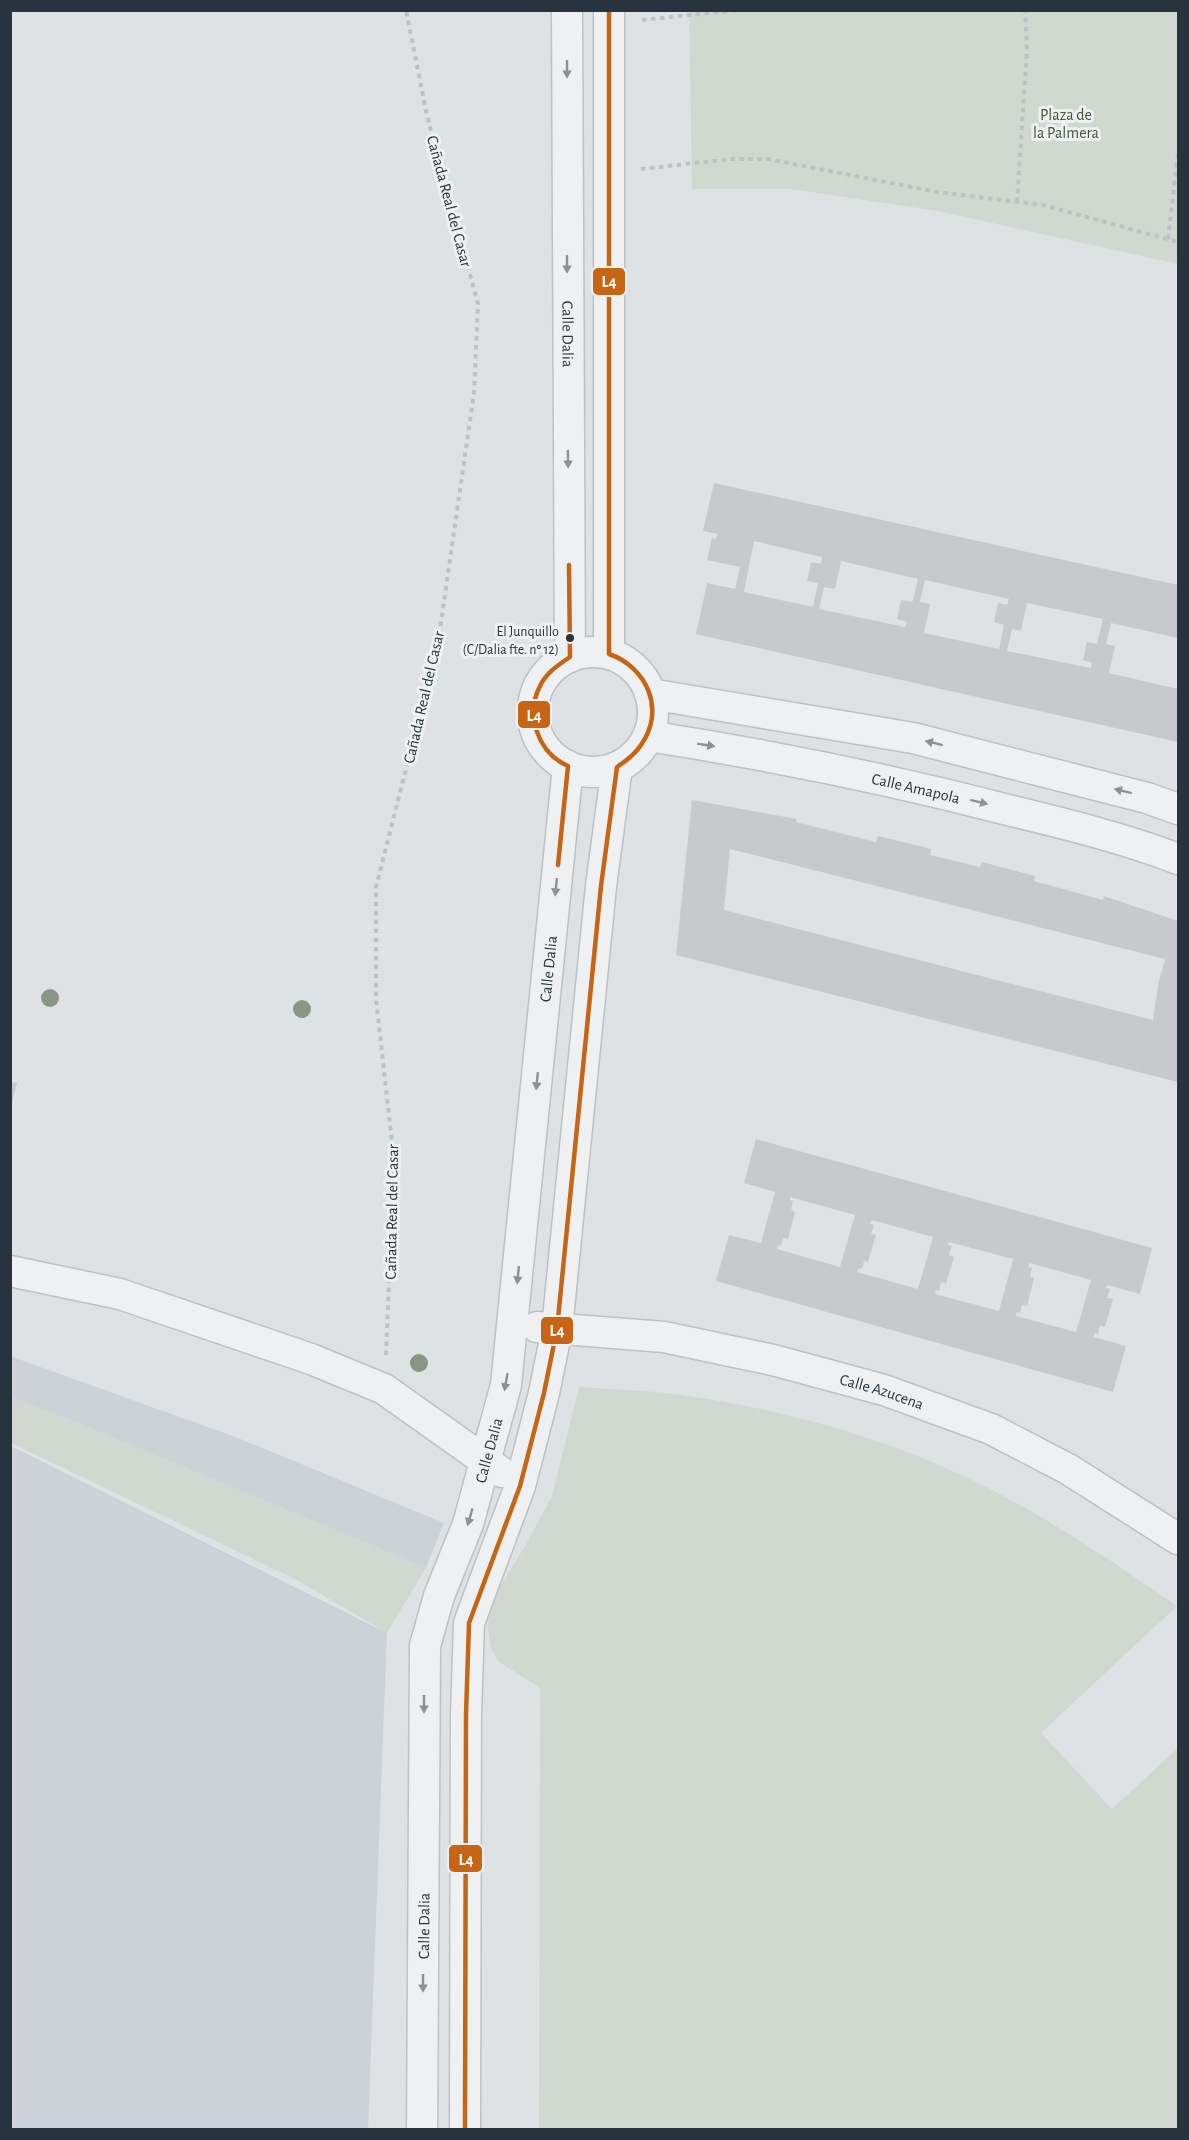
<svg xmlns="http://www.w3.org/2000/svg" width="1189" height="2140" font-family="'Alegreya Sans',sans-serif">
<rect width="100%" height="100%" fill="#dfe2e5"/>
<g fill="#cdd2d8">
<polygon points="10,1356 238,1438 444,1523 426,1568 63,1417 11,1398"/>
<polygon points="11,1446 387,1633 368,2129 11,2129"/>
</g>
<g fill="#d1d8d0">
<polygon points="689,11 1178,11 1178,264 938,211 791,189 692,189"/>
<path d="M 579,1387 C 615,1390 653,1390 688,1396 C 779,1409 871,1434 955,1472 C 1034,1508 1106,1557 1177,1606 L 1041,1733 L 1112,1809 L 1178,1748 L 1178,2129 L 539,2129 L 540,1688 L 498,1661 L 491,1648 L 487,1625 L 494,1597 L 525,1546 L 552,1496 Z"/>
<polygon points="11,1398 63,1417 426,1568 387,1633 297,1580 11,1443"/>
</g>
<g fill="#c7cacd" fill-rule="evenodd">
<path d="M 714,483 L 1178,585 L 1178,638 L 1111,623 L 1106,644 L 1115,646 L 1109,673 L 1178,689 L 1178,742 L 696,634 L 707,583 L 735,589 L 740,567 L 707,560 L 712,538 L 716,539 L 717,534 L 703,531 ZM 754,541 L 822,557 L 821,564 L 811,562 L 807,581 L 818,583 L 813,607 L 744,592 ZM 841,561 L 918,579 L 913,600 L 912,602 L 901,600 L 897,619 L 907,622 L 905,627 L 819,609 L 824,587 L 835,589 ZM 925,580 L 1009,599 L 1007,605 L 998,603 L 994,622 L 1004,625 L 999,649 L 924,633 L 930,604 L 920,602 ZM 1027,603 L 1103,619 L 1097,644 L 1087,642 L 1083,660 L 1092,663 L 1091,668 L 1007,651 L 1012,629 L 1021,631 Z"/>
<path d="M 692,800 L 797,819 L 796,822 L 876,842 L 878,836 L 931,849 L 930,855 L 980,867 L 982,862 L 1035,876 L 1034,881 L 1103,900 L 1104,896 L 1178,921 L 1178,1082 L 676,955 ZM 730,849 L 1165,959 L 1158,985 L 1153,1020 L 724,910 Z"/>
<polygon points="10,1082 17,1083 11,1106 10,1106"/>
<path d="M 756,1139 L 1152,1248 L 1140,1294 L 1107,1285 L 1106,1288 L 1110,1289 L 1107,1298 L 1113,1299 L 1105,1327 L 1100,1326 L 1098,1334 L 1095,1333 L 1093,1337 L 1126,1346 L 1113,1392 L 716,1281 L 729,1235 L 761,1243 L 775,1192 L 744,1183 ZM 790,1197 L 855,1215 L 840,1267 L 777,1249 L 778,1245 L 781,1246 L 783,1238 L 788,1239 L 795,1212 L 791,1210 L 793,1201 L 790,1200 ZM 872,1220 L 933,1237 L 918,1289 L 857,1272 L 859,1268 L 862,1269 L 864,1261 L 868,1262 L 876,1235 L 871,1234 L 874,1225 L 870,1224 ZM 949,1242 L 1013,1259 L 999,1311 L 935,1294 L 936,1290 L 939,1291 L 941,1282 L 946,1284 L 954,1257 L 949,1255 L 952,1246 L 948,1245 ZM 1030,1263 L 1091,1280 L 1076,1332 L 1016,1316 L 1017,1312 L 1020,1313 L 1022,1305 L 1027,1306 L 1034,1278 L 1030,1277 L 1032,1268 L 1028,1267 Z"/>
</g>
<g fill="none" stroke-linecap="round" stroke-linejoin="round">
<defs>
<g id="minor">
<path id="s1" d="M 567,10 L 570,657"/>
<circle cx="593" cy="712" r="60"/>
<polyline points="609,654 609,10"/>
<polyline points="650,694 913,738 1147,798 1178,809"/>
<path id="s2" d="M 648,736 C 770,755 889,779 1008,810 C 1066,824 1123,838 1178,859"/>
<polyline points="10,1271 120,1294 311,1359 384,1389 501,1472"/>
<path id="s3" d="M 537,1327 L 664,1337 L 773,1360 L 884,1390 L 991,1429 L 1068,1469 L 1178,1539"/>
<path id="s4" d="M 422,2130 L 425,1646 L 439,1596 L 468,1524 L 506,1385 L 568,766"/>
<polyline points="465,2130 466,1714 469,1623 520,1486 544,1393 557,1329 601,886 617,767"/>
</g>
</defs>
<use href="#minor" stroke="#bec0c3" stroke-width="33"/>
<g stroke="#bec2c4" stroke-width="4" stroke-dasharray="4.5 4.5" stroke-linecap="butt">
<polyline points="642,20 739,10"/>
<polyline points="641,169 732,159 768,159 937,192 1043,205 1178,242"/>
<polyline points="1017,202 1027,50 1025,10"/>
<polyline points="1168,239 1178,154"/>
<polyline points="386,1355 394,1160 376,999 376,887 438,643 474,393 478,304 427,116 406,10"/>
</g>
<use href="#minor" stroke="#eef0f1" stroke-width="30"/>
<defs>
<g id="bus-1">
<path d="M 558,865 L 568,766 C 538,753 525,715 540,686 C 546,673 558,665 570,657 L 569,565"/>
<path d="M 465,2130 L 466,1714 L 469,1623 L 520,1486 L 544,1393 L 557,1329 L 601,886 L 617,767 C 626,761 635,754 641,745 C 666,710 647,667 609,654 L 609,10"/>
</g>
</defs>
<use href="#bus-1" stroke="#ecf1f4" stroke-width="9"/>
<use href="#bus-1" stroke="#c86514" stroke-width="4.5"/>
</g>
<g fill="#899684">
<circle cx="50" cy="998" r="9"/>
<circle cx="302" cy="1009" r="9"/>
<circle cx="419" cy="1363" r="9"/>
</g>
<defs><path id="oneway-solid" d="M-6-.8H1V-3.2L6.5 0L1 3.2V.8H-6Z" transform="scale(1.5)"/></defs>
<g fill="#8a9297">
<use href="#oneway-solid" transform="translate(567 69) rotate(90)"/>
<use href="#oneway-solid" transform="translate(567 264) rotate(90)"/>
<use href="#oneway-solid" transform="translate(568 459) rotate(89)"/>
<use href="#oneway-solid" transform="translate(934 743) rotate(-166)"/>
<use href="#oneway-solid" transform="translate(706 745) rotate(9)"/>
<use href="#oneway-solid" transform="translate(1123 791) rotate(-166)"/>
<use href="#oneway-solid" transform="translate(979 802) rotate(14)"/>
<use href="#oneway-solid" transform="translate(556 887) rotate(96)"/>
<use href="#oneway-solid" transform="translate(537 1081) rotate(96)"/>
<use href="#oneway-solid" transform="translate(518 1275) rotate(96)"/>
<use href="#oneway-solid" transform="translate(506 1382) rotate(100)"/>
<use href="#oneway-solid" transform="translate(470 1517) rotate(106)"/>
<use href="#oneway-solid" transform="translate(424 1704) rotate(90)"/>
<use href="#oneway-solid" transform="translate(423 1983) rotate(90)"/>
</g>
<circle fill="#27333d" stroke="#ecf1f4" stroke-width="2" cx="570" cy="638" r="5"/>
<g text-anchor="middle" stroke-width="6" stroke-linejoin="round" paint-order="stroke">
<g font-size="14" fill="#27333d" stroke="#ecf1f4" text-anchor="end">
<text x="559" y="636">El Junquillo<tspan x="559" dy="18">(C/Dalia fte. nº 12)</tspan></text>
</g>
<g font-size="16" fill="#425834" stroke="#ecf1f4">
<text x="1066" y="120">Plaza de<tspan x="1066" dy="18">la Palmera</tspan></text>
</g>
<g font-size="16" fill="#27333d" stroke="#ecf1f4">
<text transform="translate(450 201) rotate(75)" y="6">Cañada Real del Casar</text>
<text dy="6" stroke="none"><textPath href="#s1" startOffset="324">Calle Dalia</textPath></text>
<text transform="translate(423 697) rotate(-77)" y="6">Cañada Real del Casar</text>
<text dy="6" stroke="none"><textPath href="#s2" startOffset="273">Calle Amapola</textPath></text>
<text dy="6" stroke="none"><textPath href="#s4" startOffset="1176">Calle Dalia</textPath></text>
<text transform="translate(391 1212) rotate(-89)" y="6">Cañada Real del Casar</text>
<text dy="6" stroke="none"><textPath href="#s3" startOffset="352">Calle Azucena</textPath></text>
<text dy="6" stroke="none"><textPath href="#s4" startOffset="690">Calle Dalia</textPath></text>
<text dy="6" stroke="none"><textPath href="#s4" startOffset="204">Calle Dalia</textPath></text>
</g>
</g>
<g stroke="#ecf1f4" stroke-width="2">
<rect x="592" y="267" width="34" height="29" rx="6" fill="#c86514"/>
<rect x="517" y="700" width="34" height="29" rx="6" fill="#c86514"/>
<rect x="540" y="1316" width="34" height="29" rx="6" fill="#c86514"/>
<rect x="448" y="1844" width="35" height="29" rx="6" fill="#c86514"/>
</g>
<g font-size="16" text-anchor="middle" font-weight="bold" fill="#fff">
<text x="609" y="287">L4</text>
<text x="534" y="721">L4</text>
<text x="557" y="1336">L4</text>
<text x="466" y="1865">L4</text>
</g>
<rect width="1189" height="2140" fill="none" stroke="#27333d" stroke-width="24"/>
</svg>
